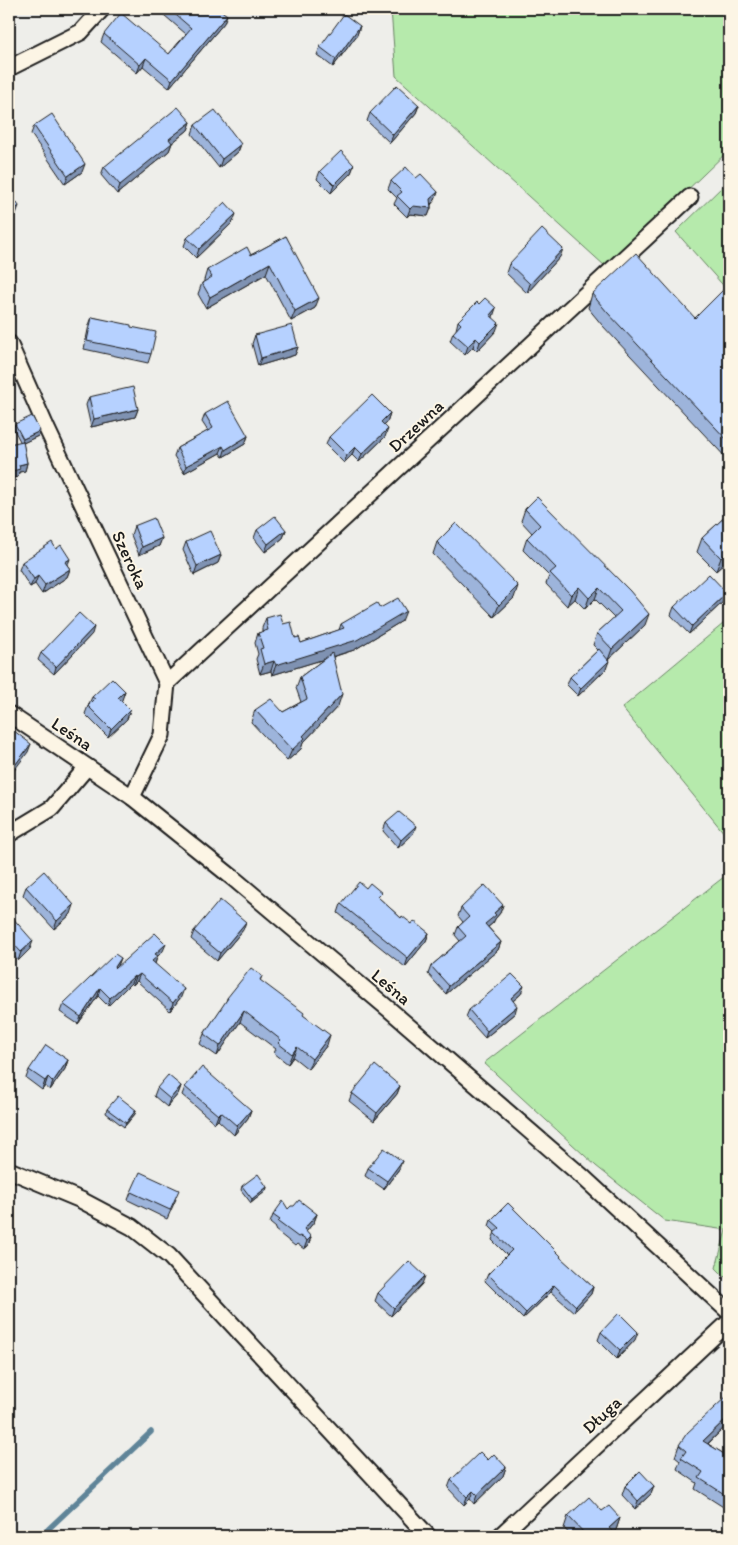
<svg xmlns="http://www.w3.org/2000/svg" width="738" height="1545" font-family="Itim,sans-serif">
<rect width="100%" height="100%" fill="#eeeeea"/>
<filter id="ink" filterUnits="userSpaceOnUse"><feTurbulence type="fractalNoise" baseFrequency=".02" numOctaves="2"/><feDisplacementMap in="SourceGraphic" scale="10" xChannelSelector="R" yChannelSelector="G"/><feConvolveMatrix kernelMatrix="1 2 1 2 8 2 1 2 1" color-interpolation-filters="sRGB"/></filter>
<g filter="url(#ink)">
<g fill="#b6eaac" stroke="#698364">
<polygon points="391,9 729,9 729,150 629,246 605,266 396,76"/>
<polygon points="729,180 729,292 676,232"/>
<polygon points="729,619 729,839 622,708"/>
<polygon points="729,873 729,1281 716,1268 726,1230 665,1221 596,1166 484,1063"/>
</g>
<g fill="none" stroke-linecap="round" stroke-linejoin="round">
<polyline stroke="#5e8498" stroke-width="5.5" points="41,1536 151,1432"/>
<defs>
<g id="minor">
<polyline points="9,68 81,32 102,9"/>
<polyline points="9,343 47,429 167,683 162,735 132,797"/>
<polyline points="167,683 690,197"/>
<polyline points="9,714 132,797 233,878 391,1011 584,1178 729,1312"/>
<polyline points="9,834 52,808 87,767"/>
<polyline points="9,1170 81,1200 132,1227 169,1256 428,1536"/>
<polyline points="500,1536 729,1322"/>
</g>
</defs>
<use href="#minor" stroke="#1c1c1c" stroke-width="19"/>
<use href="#minor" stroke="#fcf5e5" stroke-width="15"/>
</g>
<g fill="#9db4db" stroke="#1c1c1c">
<polygon points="157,9 219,9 224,23 169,88 143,66 137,73 101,42 104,34 169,54 186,34"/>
<polygon points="360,26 357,35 333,67 317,55 320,47"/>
<polygon points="419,105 416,113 390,143 367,121 370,113"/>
<polygon points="191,122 188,130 172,143 169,151 117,194 101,175 104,167"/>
<polygon points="195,125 241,144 238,152 219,168 192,134"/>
<polygon points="34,126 82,172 65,184 31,134"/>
<polygon points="354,165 351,173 331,193 317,179 320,171"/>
<polygon points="416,178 438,192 435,200 431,205 431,208 428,216 410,214 407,217 394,204 397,198 388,189 391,181"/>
<polygon points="233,222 196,258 184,246 187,238"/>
<polygon points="286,236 315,308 291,321 266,274 206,308 198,294 202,283 204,282 204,280 207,270 251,255"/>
<polygon points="560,257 527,293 506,273 509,264"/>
<polygon points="729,288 729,461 602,325 588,308 592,294 695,318"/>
<polygon points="92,317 131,327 151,354 148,363 84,349 89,325"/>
<polygon points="493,317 496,331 477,351 473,347 465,355 450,341 453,333 456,330 458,321"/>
<polygon points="255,335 298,347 295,355 258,366 252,344"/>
<polygon points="89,397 138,409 135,417 91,427 86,405"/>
<polygon points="390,413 387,422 384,425 385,437 359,462 352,455 344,463 326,445 329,437"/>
<polygon points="205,414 248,436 245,444 223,457 220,453 184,473 174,456 177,448 208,431 202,422"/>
<polygon points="15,424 38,436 23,443 27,463 25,471 19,472 18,477 20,441 13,428"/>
<polygon points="525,509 645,625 608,660 606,669 578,696 567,685 570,677 598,650 593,645 597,633 614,618 595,599 585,609 575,599 567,606 546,584 549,576 523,550 527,538 532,533 521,521"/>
<polygon points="729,513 729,559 716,571 697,552 702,538"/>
<polygon points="134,526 162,538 159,546 139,555 131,535"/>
<polygon points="257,530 286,530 283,538 265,552 254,538"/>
<polygon points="186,542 221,555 218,563 194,575 183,550"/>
<polygon points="437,542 514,598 494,617 433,554"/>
<polygon points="22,562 68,566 70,569 67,577 42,594 35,584 30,587 19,570"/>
<polygon points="727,593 724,601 689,634 671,615 674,607"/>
<polygon points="380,608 402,621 354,650 333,657 338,706 303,743 301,749 287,761 251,722 255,710 283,712 301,702 296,688 300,677 324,659 272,675 271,671 260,674 256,659 258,654 255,643 258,633 262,632 262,628 266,618 283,624 301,643 339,630 341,624"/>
<polygon points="92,634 54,674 38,660 41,653"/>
<polygon points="125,691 121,701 130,710 127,719 108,737 85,714 88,706 92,697"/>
<polygon points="386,823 413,834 398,848 383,831"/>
<polygon points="26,887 71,914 54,929 23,895"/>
<polygon points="380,899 401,918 429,933 426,941 405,967 338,913 341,904"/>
<polygon points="503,905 500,913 495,919 493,923 488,927 501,942 498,950 446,994 428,974 431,966 460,941 455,935 458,927 463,922 458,916 461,908"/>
<polygon points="9,918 30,949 18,961 9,950"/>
<polygon points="243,930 217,961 191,939 194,931"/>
<polygon points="163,951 157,957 155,964 181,997 170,1011 137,981 133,985 131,983 108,1006 98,996 78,1024 60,1012 63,1004 121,958 116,968"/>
<polygon points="262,976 260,981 303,1015 327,1045 308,1069 293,1057 288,1064 274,1053 276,1049 240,1022 217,1056 200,1044 204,1034 226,1002 227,998"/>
<polygon points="521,994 513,1001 515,1013 485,1038 466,1017 469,1010"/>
<polygon points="68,1060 65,1069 50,1090 45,1086 42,1090 26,1078 29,1070"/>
<polygon points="181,1086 178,1094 167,1107 154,1096 157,1088"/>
<polygon points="400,1086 397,1094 374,1121 349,1101 352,1093"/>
<polygon points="185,1087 251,1110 248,1118 234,1135 218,1120 215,1123 182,1095"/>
<polygon points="107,1109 136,1110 135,1114 124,1127 106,1113"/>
<polygon points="368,1168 399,1169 384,1189 365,1176"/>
<polygon points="242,1186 267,1187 266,1191 251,1203 241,1190"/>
<polygon points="131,1192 176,1199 167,1219 128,1200"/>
<polygon points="288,1209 317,1214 314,1222 306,1232 311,1237 308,1246 304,1249 297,1244 295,1246 275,1230 276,1228 270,1223 273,1215"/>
<polygon points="491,1220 560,1258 593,1287 591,1294 574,1312 551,1292 523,1319 485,1281 488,1274 507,1255 492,1240 495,1232 489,1226"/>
<polygon points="422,1284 391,1316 375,1301 378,1293"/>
<polygon points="601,1332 635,1340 617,1359 598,1340"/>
<polygon points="729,1396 729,1423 708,1444 729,1457 729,1508 728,1510 695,1489 697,1483 677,1469 680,1461 675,1457 679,1445"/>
<polygon points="488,1460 506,1467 503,1476 474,1504 470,1499 464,1505 448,1488 451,1480"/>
<polygon points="625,1486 654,1486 651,1494 635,1509 622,1495"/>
<polygon points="602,1511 620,1518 616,1530 613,1532 616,1536 571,1536 564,1528 568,1516"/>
</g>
<g fill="#7f92b2" stroke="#1c1c1c">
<polygon points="227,15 224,23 169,88 172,80"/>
<polygon points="360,26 357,35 333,67 336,59"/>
<polygon points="146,58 143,66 137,73 140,65"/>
<polygon points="419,105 416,113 390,143 393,135"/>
<polygon points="191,122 188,130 172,143 169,151 117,194 120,185 169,139"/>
<polygon points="12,135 9,143 9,137"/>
<polygon points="241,144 238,152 219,168 222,159"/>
<polygon points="85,164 82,172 65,184 68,176"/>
<polygon points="354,165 351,173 331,193 334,185"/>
<polygon points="438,192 435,200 428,207 431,208 428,216 410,214 407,217 410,209 413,206 430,199"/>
<polygon points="19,206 16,214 9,220 9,214"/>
<polygon points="236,214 233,222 196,258 199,249"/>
<polygon points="563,249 560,257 527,293 530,284"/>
<polygon points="270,263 266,274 206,308 210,297"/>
<polygon points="319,298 315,308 291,321 295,311"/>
<polygon points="496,308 493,317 487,323 490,315"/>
<polygon points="499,323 496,331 477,351 480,342"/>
<polygon points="476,338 473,347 465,355 468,346"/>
<polygon points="729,345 729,354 720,363 725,350"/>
<polygon points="298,347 295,355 258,366 261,358"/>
<polygon points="138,409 135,417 91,427 94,419"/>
<polygon points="390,413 387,422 378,430 381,422"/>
<polygon points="388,429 385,437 359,462 362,454"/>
<polygon points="40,431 38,436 21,444 23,439"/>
<polygon points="248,436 245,444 223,457 225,450"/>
<polygon points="223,446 220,453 184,473 186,466"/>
<polygon points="355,447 352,455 344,463 347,455"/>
<polygon points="27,463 25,471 19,472 18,477 9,479 9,472 19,465"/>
<polygon points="286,530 283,538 265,552 268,544"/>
<polygon points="162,538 159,546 139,555 142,547"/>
<polygon points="729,550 729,559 716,571 721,558"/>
<polygon points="221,555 218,563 194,575 197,566"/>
<polygon points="70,559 67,567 65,562"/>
<polygon points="70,569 67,577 42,594 45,585"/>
<polygon points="38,576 35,584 30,587 34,579"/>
<polygon points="518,586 514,598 494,617 499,605"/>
<polygon points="579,587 575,599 567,606 571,595"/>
<polygon points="599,588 595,599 585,609 589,598"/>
<polygon points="727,593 724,601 689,634 692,626"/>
<polygon points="406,611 402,621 354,650 272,675 276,665"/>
<polygon points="649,614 645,625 608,660 612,649"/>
<polygon points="94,627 92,634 54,674 56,667"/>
<polygon points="274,661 271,671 260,674 264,664"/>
<polygon points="609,661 606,669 578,696 581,688"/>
<polygon points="125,691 122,700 115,706 118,698"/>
<polygon points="342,694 338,706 303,743 301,749 287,761 292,750 303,736"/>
<polygon points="130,710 127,719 108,737 111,729"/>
<polygon points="31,744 28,752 9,777 9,773"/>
<polygon points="416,826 413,834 398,848 401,840"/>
<polygon points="74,905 71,914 54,929 57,921"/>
<polygon points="503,905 500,913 495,919 493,923 482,932 485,924 494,913"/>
<polygon points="246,922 243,930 217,961 220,953"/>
<polygon points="429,933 426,941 405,967 408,958"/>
<polygon points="33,941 30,949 18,961 21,952"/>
<polygon points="501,942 498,950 446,994 449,986"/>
<polygon points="166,944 163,951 157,957 155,964 149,969 155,954"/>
<polygon points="121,958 118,966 112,975 115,967"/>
<polygon points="140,974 137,981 133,985 136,977"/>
<polygon points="134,976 131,983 108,1006 110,998"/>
<polygon points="524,986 521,994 508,1005 511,998"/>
<polygon points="100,988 98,996 78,1024 81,1017"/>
<polygon points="184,989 181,997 170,1011 173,1003"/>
<polygon points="517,1006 515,1013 485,1038 487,1031"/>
<polygon points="244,1011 240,1022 217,1056 220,1046"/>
<polygon points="330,1035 327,1045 308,1069 312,1059"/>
<polygon points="297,1047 293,1057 288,1064 292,1054"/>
<polygon points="68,1060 65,1069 50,1090 53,1082"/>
<polygon points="48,1077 45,1086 42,1090 45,1081"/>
<polygon points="181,1086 178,1094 167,1107 170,1099"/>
<polygon points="400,1086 397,1094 374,1121 377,1113"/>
<polygon points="136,1110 135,1114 124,1127 126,1123"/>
<polygon points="251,1110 248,1118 234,1135 237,1126"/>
<polygon points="221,1112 218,1120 215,1123 218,1115"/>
<polygon points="402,1161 399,1169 384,1189 387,1181"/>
<polygon points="267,1187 266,1191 251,1203 252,1199"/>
<polygon points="317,1214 314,1222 301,1238 304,1229"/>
<polygon points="311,1237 308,1246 304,1249 307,1241"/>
<polygon points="425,1276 422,1284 391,1316 394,1308"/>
<polygon points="554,1285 551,1292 523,1319 526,1313"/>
<polygon points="593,1287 591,1294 574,1312 576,1306"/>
<polygon points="638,1332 635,1340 617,1359 620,1350"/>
<polygon points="729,1416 729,1423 699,1452 703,1441"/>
<polygon points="506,1467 503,1476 474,1504 477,1495"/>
<polygon points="654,1486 651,1494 635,1509 638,1501"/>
<polygon points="473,1491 470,1499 464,1505 467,1497"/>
<polygon points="620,1518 616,1530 609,1536 609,1528"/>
</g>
<g fill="#b6d1ff" stroke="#1c1c1c">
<polygon points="169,9 219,9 227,15 172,80 146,58 140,65 104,34 121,13 169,54 191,28"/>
<polygon points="344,14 360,26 336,59 320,47"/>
<polygon points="397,85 419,105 393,135 370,113"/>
<polygon points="178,107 191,122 169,139 172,143 120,185 104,167"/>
<polygon points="215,110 241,144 222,159 195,125"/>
<polygon points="52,114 85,164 68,176 34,126"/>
<polygon points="9,130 12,135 9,137"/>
<polygon points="341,151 354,165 334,185 320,171"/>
<polygon points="406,167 416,178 421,174 438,192 430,199 431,208 413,206 410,209 397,196 402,192 391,181"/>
<polygon points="9,192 19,206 9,214"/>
<polygon points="225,202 236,214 199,249 187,238"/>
<polygon points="542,229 563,249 530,284 509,264"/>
<polygon points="286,236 319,298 295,311 270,263 210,297 202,283 212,277 207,270 247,247 251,255"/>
<polygon points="636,253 695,318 727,286 729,288 729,345 725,350 729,355 729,442 607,312 592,294"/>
<polygon points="485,298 496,308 490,315 499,323 480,342 476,338 468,346 453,333 461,324 458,321 477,302 479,304"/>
<polygon points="92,317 131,325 131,327 156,332 151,354 87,341"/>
<polygon points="292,325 298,347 261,358 255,335"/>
<polygon points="133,387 138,409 94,419 89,397"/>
<polygon points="372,395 390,413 381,422 388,429 362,454 355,447 347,455 329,437"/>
<polygon points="228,401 248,436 225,450 223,446 186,466 177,448 213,428 205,414"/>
<polygon points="32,416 40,431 23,439 15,424"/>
<polygon points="23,441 27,463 19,465 20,469 9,472 9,444"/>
<polygon points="537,497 630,591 649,614 612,649 597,633 621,611 599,588 589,598 579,587 571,595 550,573 556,568 527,538 540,525 525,509"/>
<polygon points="729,513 729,550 721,558 702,538"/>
<polygon points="275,516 286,530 268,544 257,530"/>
<polygon points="154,518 162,538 142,547 134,526"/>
<polygon points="456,523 518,586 499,605 437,542"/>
<polygon points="210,531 221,555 197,566 186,542"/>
<polygon points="52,542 56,549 61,545 70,559 65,562 70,569 45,585 38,576 34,579 22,562"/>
<polygon points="709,574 727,593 692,626 674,607"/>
<polygon points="398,598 406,611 357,640 276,665 274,661 264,664 260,649 263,648 258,633 268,630 266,622 267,622 266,618 280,614 283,624 291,622 295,638 299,637 301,643 344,628 341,624 377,603 380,608"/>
<polygon points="79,613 94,627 56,667 41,653"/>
<polygon points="599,649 609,661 581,688 570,677"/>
<polygon points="332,653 342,694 303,736 305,738 292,750 255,710 271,699 283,712 307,699 300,677"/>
<polygon points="112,678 125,691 118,698 130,710 111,729 88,706 95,699 92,697"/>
<polygon points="9,727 31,744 9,773"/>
<polygon points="399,812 416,826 401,840 386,823"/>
<polygon points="44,871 74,905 57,921 26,887"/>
<polygon points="359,882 366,888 370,883 382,893 378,897 401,918 402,916 412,924 414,921 429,933 408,958 341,904"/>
<polygon points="485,885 503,905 494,913 496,915 485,924 501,942 449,986 431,966 466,936 458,927 469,917 461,908"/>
<polygon points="220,900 246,922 220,953 194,931"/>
<polygon points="11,916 33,941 21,952 9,939 9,918"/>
<polygon points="155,933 166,944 155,954 158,956 152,961 184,989 173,1003 140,974 136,977 134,976 110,998 100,988 81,1017 63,1004 115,954 121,958 115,967 116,968"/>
<polygon points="251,968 262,976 260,980 304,1013 303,1015 330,1035 312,1059 297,1047 292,1054 278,1043 281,1040 244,1011 220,1046 204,1034 228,998 227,998"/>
<polygon points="512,974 524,986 511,998 517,1006 487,1031 469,1010"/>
<polygon points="46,1045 68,1060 53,1082 48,1077 45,1081 29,1070"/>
<polygon points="375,1065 400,1086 377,1113 352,1093"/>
<polygon points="202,1067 251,1110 237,1126 221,1112 218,1115 185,1087"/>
<polygon points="168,1075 181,1086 170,1099 157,1088"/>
<polygon points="118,1096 136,1110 126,1123 107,1109"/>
<polygon points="384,1148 402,1161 387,1181 368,1168"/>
<polygon points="140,1172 179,1190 170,1210 131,1192"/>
<polygon points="258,1174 267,1187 252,1199 242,1186"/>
<polygon points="299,1200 317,1214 304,1229 311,1237 307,1241 300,1236 298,1237 278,1222 280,1220 273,1215 283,1201 288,1209 291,1206 294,1206"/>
<polygon points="508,1203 561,1256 560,1257 593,1287 576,1306 554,1285 526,1313 488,1274 512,1250 494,1233 500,1228 491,1220"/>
<polygon points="409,1261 425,1276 394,1308 378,1293"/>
<polygon points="619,1313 638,1332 620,1350 601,1332"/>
<polygon points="728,1395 729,1396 729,1416 703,1441 729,1457 729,1497 699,1478 703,1472 681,1458 686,1451 679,1445 687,1433"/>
<polygon points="480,1452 488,1460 494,1454 506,1467 477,1495 473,1491 467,1497 451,1480"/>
<polygon points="640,1471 654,1486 638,1501 625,1486"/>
<polygon points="589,1497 602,1511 609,1506 620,1518 609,1528 616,1536 587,1536 568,1516"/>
</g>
</g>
<g text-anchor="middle" stroke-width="4" stroke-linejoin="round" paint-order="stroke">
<g font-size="18" fill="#1c1c1c" stroke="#fcf5e5">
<text transform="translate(416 426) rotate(-43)" y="6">Drzewna</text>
<text transform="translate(130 560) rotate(65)" y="6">Szeroka</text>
<text transform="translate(72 734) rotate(34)" y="6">Leśna</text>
<text transform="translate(391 987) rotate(40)" y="6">Leśna</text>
<text transform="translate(602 1415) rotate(-43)" y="6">Długa</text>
</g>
</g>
<rect width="738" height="1545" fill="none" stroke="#fcf5e5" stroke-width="30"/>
<rect x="15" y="15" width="708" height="1515" fill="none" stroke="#1c1c1c" stroke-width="2" filter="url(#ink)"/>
</svg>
